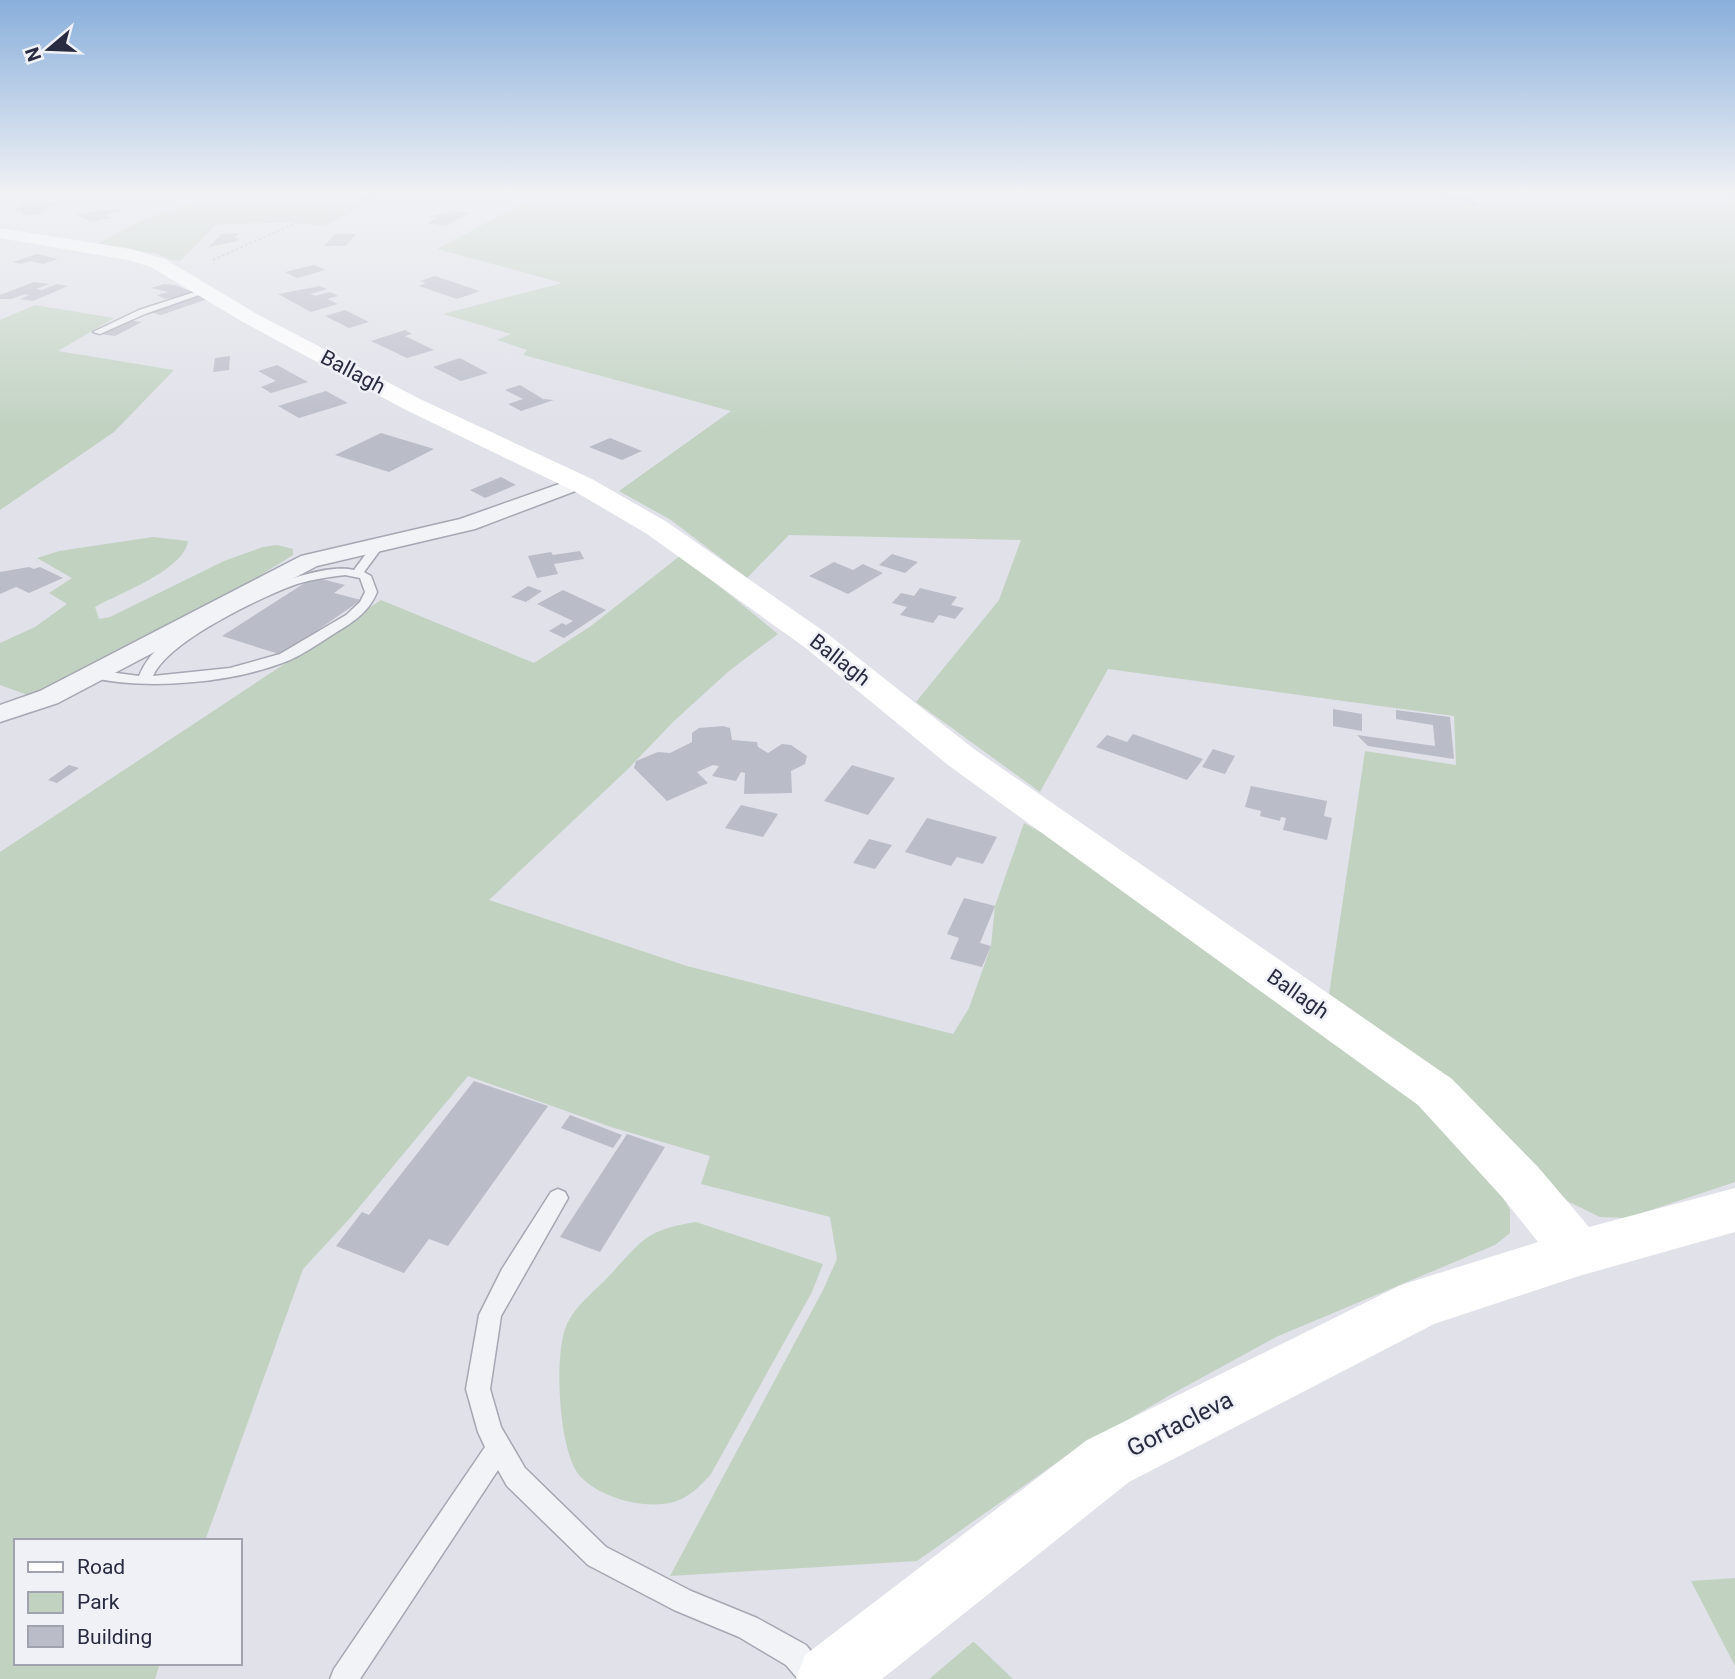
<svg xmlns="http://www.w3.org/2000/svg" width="1735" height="1679" font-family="Roboto,sans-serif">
<rect width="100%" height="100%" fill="#e0e1e9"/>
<g fill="#c1d2c1">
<polygon points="216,195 388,195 324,226 288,222 216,225 180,261 171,260 155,253 102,247 97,244 142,220"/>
<polygon points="466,195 1735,195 1735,1182 1627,1218 1600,1217 1569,1202 1541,1180 1458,1085 1329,994 1365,751 1456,765 1454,716 1108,669 1040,792 916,702 999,600 1021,540 789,535 747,578 671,520 619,491 731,411 523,355 527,350 497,340 511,334 443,314 562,283 437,249 532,199"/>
<polygon points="35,305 114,318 58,351 174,370 114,432 0,510 0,320"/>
<path d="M 153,537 L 188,541 C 184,570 120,593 95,607 L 99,619 L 110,617 L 224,561 L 263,547 L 277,545 L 293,549 L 293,555 L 248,583 L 33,697 L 0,685 L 0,643 L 35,627 L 67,604 L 49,593 L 72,578 L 37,558 L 59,551 Z"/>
<polygon points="681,555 778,634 729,671 674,721 627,770 489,900 687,966 953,1034 969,1008 991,946 995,906 1024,823 1067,846 1389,1075 1496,1183 1510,1210 1510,1233 1495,1245 1276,1337 1170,1395 1069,1454 917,1561 670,1576 823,1290 837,1259 830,1217 701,1184 710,1156 611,1127 468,1076 351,1217 303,1269 205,1541 16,1541 16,1663 160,1663 155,1679 0,1679 0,852 381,600 534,663 591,626"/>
<path d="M 696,1222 L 823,1264 L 812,1292 L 711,1474 C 700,1486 690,1497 674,1502 C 645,1510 599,1498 579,1475 C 559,1451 553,1354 567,1324 C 575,1306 595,1291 609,1276 C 643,1240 645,1230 696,1222 Z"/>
<polygon points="1735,1578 1735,1666 1691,1581"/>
<polygon points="974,1642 1013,1679 929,1679 973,1642"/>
</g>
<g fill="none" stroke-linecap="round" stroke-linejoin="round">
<path fill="#9ba7c8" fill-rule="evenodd" d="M 1443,195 C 1454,194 1469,198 1478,205 L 1474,206 L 1469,202 Z"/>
</g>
<g fill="#babcc8">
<polygon points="45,199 46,202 55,201 55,207 46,208 47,211 41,211 42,214 28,215 22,214 22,211 16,212 16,208 22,207 21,202"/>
<polygon points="118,208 123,211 105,215 111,218 92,222 75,214"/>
<polygon points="452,211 470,213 445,226 427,223 437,218 428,217"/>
<polygon points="239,233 235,238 240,238 237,241 209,247 221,234"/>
<polygon points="335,234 356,234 346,246 324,246"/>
<polygon points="37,254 58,259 43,264 30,261 21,264 13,262"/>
<polygon points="314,265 326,270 297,278 285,272"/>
<polygon points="435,276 480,291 457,299 419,286 426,283 420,281"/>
<polygon points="34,282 49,284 36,289 42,290 57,284 68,286 33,301 20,299 29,295 25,294 12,299 0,299 0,295"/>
<polygon points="164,284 175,285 195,293 165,299 157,295 168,292 151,288"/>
<polygon points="320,286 327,289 310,294 315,296 330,292 338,296 327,299 338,304 311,312 278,294"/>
<polygon points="200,295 211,298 161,315 150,312"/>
<polygon points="345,310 369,322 349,328 325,316"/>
<polygon points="127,320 142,322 115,336 100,334"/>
<polygon points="405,330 412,334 405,336 434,350 407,358 371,341"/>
<polygon points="230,356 229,370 213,372 215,358"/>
<polygon points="460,358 488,373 461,381 433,367"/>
<polygon points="277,365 308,382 271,393 261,387 276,381 258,371"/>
<polygon points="520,385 543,399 554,400 521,411 508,404 523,399 505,390"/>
<polygon points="326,391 348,403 299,418 278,406"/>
<polygon points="381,433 434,449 389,472 335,455"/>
<polygon points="610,438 642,451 622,460 589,447"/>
<polygon points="501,477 516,485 485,498 470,490"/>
<polygon points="580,551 584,559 554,564 558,574 537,578 528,556 551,552 553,555"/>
<polygon points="892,554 918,562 905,573 879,565"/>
<polygon points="834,562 853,570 863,564 883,573 848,594 809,576"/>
<polygon points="29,567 34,569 40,567 63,578 29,593 16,587 0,594 0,572"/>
<polygon points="314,577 345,585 334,593 361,600 282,655 222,636"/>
<polygon points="528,586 542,591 526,602 511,597"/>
<polygon points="920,588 957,597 951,605 964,608 955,619 939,615 933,623 900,615 907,607 892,603 901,593 914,596"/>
<polygon points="563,590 606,610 564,638 549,631 562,623 566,625 573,621 537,604"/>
<polygon points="1333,709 1362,714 1362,731 1333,726"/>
<polygon points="1396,710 1450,717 1454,759 1368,746 1357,735 1435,746 1433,725 1396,719"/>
<polygon points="723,726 730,728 732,740 757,742 758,747 768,753 782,744 791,745 807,756 805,764 791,771 792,793 744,794 745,773 741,772 736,781 712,776 719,766 713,765 697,772 708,783 667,801 634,768 636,761 658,752 670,753 692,742 692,733 699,728"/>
<polygon points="1133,734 1203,759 1187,780 1096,747 1107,735 1127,742"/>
<polygon points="1213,749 1235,756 1225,774 1202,767"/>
<polygon points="69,765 79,768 57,783 48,780"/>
<polygon points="852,765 895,778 868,815 824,801"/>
<polygon points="1251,786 1327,801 1324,816 1332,818 1327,840 1283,830 1286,818 1281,817 1280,821 1260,816 1261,811 1245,807"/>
<polygon points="741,805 778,814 763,837 725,828"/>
<polygon points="927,818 997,837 983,864 957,857 951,866 905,852"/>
<polygon points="869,839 892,845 875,869 853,863"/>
<polygon points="964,898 995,906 980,943 991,946 982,967 950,959 959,938 947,934"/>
<polygon points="474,1081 548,1106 448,1246 429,1239 404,1273 336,1246 362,1212 369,1215"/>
<polygon points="570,1115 622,1135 613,1148 561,1128"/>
<polygon points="627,1134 665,1147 600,1252 560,1237"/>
</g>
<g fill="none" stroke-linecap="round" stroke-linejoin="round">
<defs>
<g id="lane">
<polygon points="204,289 211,291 145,314 100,334 93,332 139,310"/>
<path d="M 378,541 L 384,545 L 364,572 L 371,576 L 377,592 C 369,613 350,624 332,635 C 318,644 305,653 290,660 C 234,683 148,691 89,677 L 87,674 L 94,670 L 139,676 C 144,664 151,654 161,646 C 197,618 309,559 354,570 L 374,543 ZM 345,575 L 360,578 L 365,592 L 360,602 L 346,615 L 280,654 L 230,668 L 153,676 C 168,641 261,597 297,584 C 313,579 329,577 345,575 Z"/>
<polygon points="558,1189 565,1192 568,1198 501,1316 490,1389 501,1427 525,1468 606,1547 691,1591 757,1618 806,1645 826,1669 830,1679 798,1679 786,1665 739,1637 674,1610 588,1565 507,1486 498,1470 360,1679 330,1679 334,1669 485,1447 478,1432 466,1389 479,1315 502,1269 551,1192"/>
</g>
<polygon id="street" points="579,477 586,479 589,483 586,487 475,529 317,566 58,703 0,722 0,705 40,691 301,556 460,519"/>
</defs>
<use href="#lane" stroke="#a5a7b3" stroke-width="3"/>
<use href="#street" stroke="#a5a7b3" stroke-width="3"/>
<polyline stroke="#bebfc7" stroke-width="2" stroke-dasharray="2.5 2.5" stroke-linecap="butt" points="213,260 296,223 350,209 372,195"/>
<use href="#lane" fill="#f2f3f7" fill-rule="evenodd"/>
<use href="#street" fill="#f2f3f7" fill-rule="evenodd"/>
<polygon fill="#fff" fill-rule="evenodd" points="0,228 131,249 165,259 257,314 420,399 592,479 667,522 829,635 974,749 1452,1079 1538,1167 1589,1227 1735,1188 1735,1232 1579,1276 1434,1324 1129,1482 882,1679 796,1679 805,1655 1087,1440 1401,1285 1538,1242 1502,1197 1418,1105 948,765 807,649 647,534 574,491 404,409 243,322 151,267 128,260 0,238"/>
</g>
<linearGradient id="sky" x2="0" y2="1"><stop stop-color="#89afdb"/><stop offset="0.45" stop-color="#f1f2f5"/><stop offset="1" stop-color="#f1f2f5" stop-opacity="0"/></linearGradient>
<rect width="1735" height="430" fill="url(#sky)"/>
<g text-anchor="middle" stroke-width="5" stroke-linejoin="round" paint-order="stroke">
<g font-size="21" fill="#292c40" stroke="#eff1f6">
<text transform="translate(353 372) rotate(28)" y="7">Ballagh</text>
<text transform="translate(840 660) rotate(38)" y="7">Ballagh</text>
<text transform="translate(1298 994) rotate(35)" y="7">Ballagh</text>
</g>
<g font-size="24" fill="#292c40" stroke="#eff1f6">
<text transform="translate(1180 1424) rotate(-27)" y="8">Gortacleva</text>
</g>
</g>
<rect x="14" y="1539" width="228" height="126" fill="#eff1f6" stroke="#a0a2ad" stroke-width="2"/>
<rect x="28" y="1562" width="35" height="10" fill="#ffffff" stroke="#a0a2ad" stroke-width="2"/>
<text x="77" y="1574" font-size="21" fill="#292c40">Road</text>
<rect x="28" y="1592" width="35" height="21" fill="#c1d2c1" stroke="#a0a2ad" stroke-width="2"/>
<text x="77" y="1609" font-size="21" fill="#292c40">Park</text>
<rect x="28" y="1626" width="35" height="21" fill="#babcc8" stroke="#a0a2ad" stroke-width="2"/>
<text x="77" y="1644" font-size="21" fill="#292c40">Building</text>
<g transform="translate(49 49) rotate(251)" stroke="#eff1f6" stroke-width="5" paint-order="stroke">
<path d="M0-5L12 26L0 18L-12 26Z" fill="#292c40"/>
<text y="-10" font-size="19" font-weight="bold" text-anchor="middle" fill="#292c40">N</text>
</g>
</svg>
